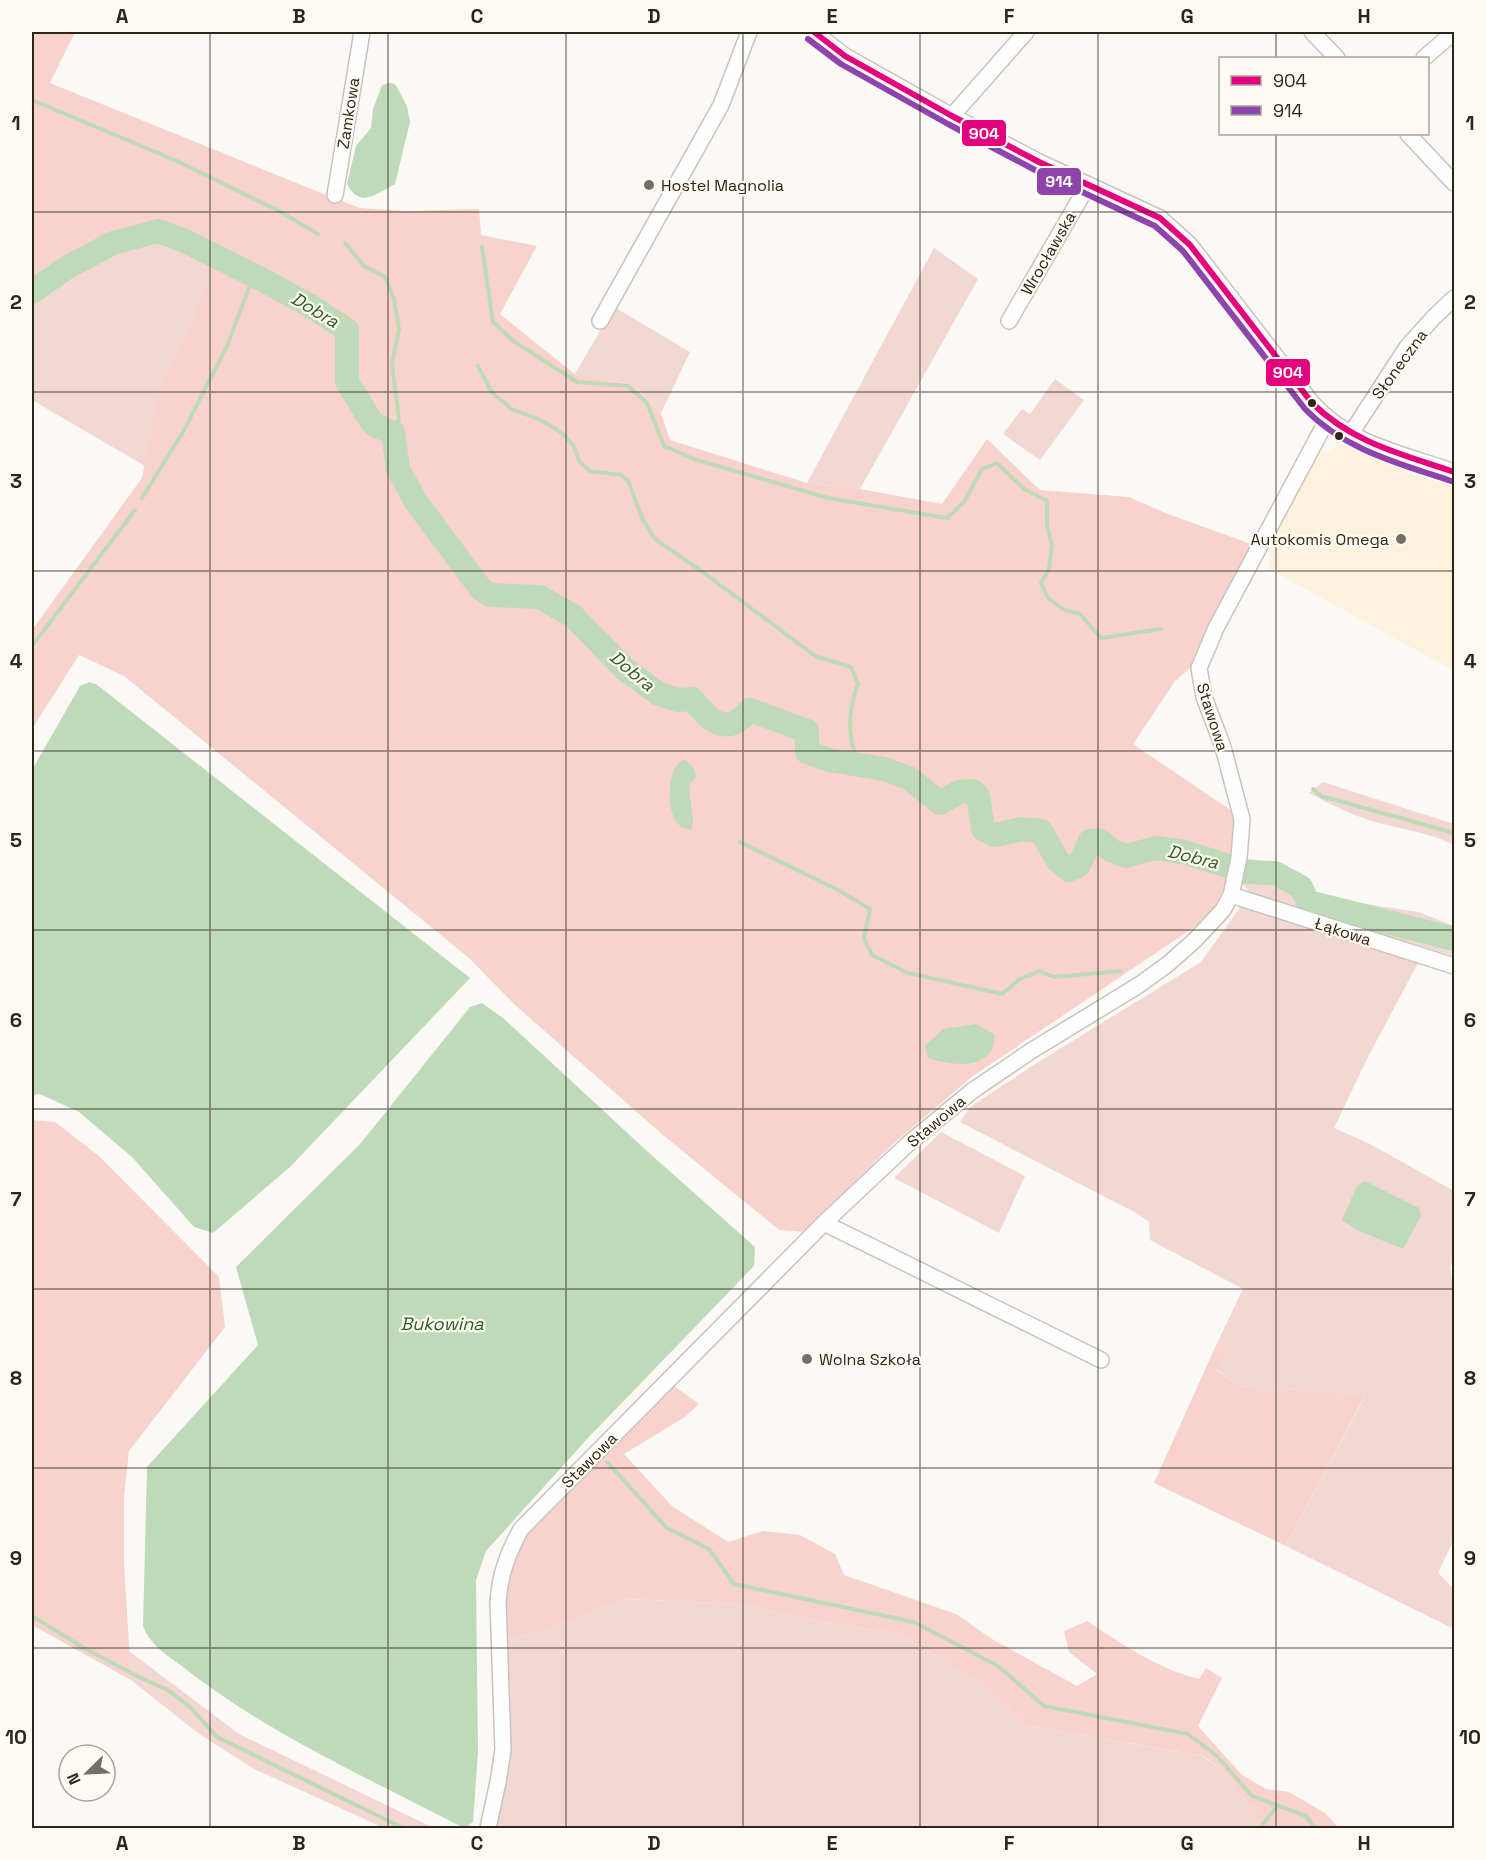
<svg xmlns="http://www.w3.org/2000/svg" width="1486" height="1860" font-family="'Space Grotesk',sans-serif">
<rect width="100%" height="100%" fill="#fbf9f6"/>
<polygon fill="#fdf2de" points="1339,439 1349,445 1454,482 1454,671 1269,569 1272,543 1319,450 1331,454"/>
<g fill="#f2d7d3">
<path d="M 168,239 L 219,261 L 159,389 L 145,466 L 32,400 L 32,296 C 77,265 113,246 168,239 Z"/>
<polygon points="934,248 978,279 860,489 807,483"/>
<polygon points="614,307 690,352 661,413 635,387 626,383 577,376 575,374"/>
<polygon points="1055,379 1084,400 1040,460 1003,434 1022,409 1030,414"/>
<path d="M 1323,782 L 1454,824 L 1454,845 C 1432,834 1411,831 1387,825 C 1359,819 1334,806 1309,793 Z"/>
<polygon points="1249,859 1279,863 1304,881 1319,897 1419,912 1454,926 1454,956 1254,896 1241,883 1241,875"/>
<polygon points="1244,902 1339,939 1418,963 1368,1057 1334,1128 1370,1144 1454,1191 1454,1261 1450,1266 1454,1293 1454,1539 1438,1573 1454,1589 1454,1629 1286,1546 1364,1398 1301,1389 1264,1391 1239,1386 1216,1369 1229,1349 1217,1343 1243,1289 1150,1240 1149,1222 1138,1214 960,1122 970,1107 1040,1061 1201,962"/>
<polygon points="941,1132 1025,1176 999,1233 894,1178"/>
<polygon points="625,1599 740,1604 829,1623 900,1634 983,1685 1026,1725 1202,1756 1223,1770 1241,1796 1258,1807 1253,1828 495,1828 505,1638 541,1632"/>
<polygon points="129,1651 239,1734 434,1828 384,1828 254,1769 198,1733 131,1680"/>
</g>
<g fill="#f8d3cd">
<path d="M 32,32 L 75,32 L 50,83 L 331,197 L 360,208 L 405,211 L 479,209 L 481,235 L 537,246 L 500,314 L 577,376 L 626,383 L 635,387 L 661,413 L 670,440 L 807,483 L 860,489 L 942,504 L 987,439 L 1040,490 L 1129,497 L 1168,514 L 1251,544 L 1197,662 L 1175,681 L 1133,744 L 1235,813 C 1230,857 1234,883 1205,920 L 973,1076 L 894,1143 L 805,1232 L 779,1230 L 663,1135 L 515,1005 L 469,958 L 124,676 L 79,655 L 32,729 L 32,630 L 142,478 L 159,389 L 222,254 L 187,236 L 159,228 L 110,242 L 64,265 L 32,287 Z"/>
<polygon points="32,1120 55,1122 99,1156 219,1277 225,1327 129,1451 124,1496 124,1562 131,1680 32,1625"/>
<polygon points="1217,1343 1230,1349 1216,1370 1239,1386 1264,1391 1301,1389 1364,1397 1286,1546 1154,1483"/>
<path d="M 674,1386 L 699,1404 L 685,1417 L 624,1454 L 672,1506 L 728,1542 L 763,1531 L 800,1535 L 835,1554 L 844,1575 L 956,1614 L 992,1639 L 1077,1686 L 1097,1674 L 1069,1652 L 1064,1631 L 1087,1621 C 1122,1644 1158,1669 1199,1679 L 1206,1668 L 1222,1678 L 1198,1726 L 1242,1775 L 1266,1789 L 1289,1792 L 1325,1813 L 1339,1828 L 1289,1828 L 1279,1827 L 1276,1828 L 1253,1828 L 1257,1807 L 1241,1796 L 1223,1770 L 1203,1756 L 1026,1725 L 983,1685 L 900,1634 L 829,1623 L 740,1604 L 625,1599 L 541,1632 L 505,1638 L 502,1593 L 523,1535 Z"/>
</g>
<g fill="#bfdab8">
<path d="M 389,83 L 395,84 L 407,106 L 410,122 L 395,184 C 376,194 360,209 347,184 L 356,146 L 371,128 L 373,109 L 382,85 Z"/>
<polygon points="89,682 96,684 470,978 290,1167 213,1233 194,1227 132,1157 79,1112 40,1094 32,1095 32,770 80,686"/>
<path d="M 685,759 L 694,768 L 696,777 L 689,785 L 693,820 L 692,829 C 666,833 665,780 677,765 C 678,764 683,760 685,759 Z"/>
<path d="M 482,1003 L 503,1018 L 648,1152 L 755,1247 L 754,1266 L 588,1438 L 486,1551 L 476,1580 L 478,1752 L 473,1822 L 464,1828 C 368,1778 268,1734 183,1667 C 167,1655 150,1645 143,1626 L 147,1467 L 258,1345 L 236,1267 L 361,1143 L 470,1007 Z"/>
<path d="M 976,1024 L 994,1034 C 994,1038 994,1045 992,1049 C 980,1071 947,1064 928,1058 L 925,1046 L 943,1029 Z"/>
<polygon points="1365,1181 1419,1208 1421,1216 1403,1249 1357,1230 1342,1220 1357,1186"/>
</g>
<g fill="none" stroke-linecap="round" stroke-linejoin="round">
<g stroke="#bfdab8" stroke-width="4">
<polyline points="32,100 177,161 279,211 318,234"/>
<polyline points="345,243 364,266 385,277 394,299 399,329 392,364 399,419 393,433"/>
<polyline points="482,247 493,322 512,340 577,382 628,386 647,403 664,446 694,459 828,498 947,518 964,502 982,469 997,463 1024,489 1047,501 1047,526 1052,545 1049,569 1041,583 1048,598 1066,611 1079,613 1101,638 1161,629"/>
<path d="M 478,366 L 492,393 L 512,409 L 543,421 L 562,433 L 574,446 L 579,461 L 590,471 L 621,475 L 628,481 L 643,520 L 655,539 L 700,570 L 815,656 L 851,667 L 858,684 C 847,714 848,735 858,765"/>
<polyline points="142,498 183,432 227,346 254,275"/>
<polyline points="32,646 135,510"/>
<polyline points="1313,789 1321,796 1454,833"/>
<polyline points="740,842 840,891 870,909 864,938 872,955 908,973 1002,994 1020,979 1039,971 1054,977 1121,971"/>
<polyline points="607,1462 667,1528 709,1549 734,1584 914,1622 998,1666 1044,1706 1188,1734 1217,1756 1252,1796 1306,1816 1315,1828"/>
<polyline points="32,1616 84,1648 139,1677 168,1690 191,1708 217,1737 403,1828"/>
<polyline points="1260,1828 1278,1805"/>
</g>
<path stroke="#bfdab8" stroke-width="24" d="M 32,292 L 66,268 L 113,243 L 158,231 L 185,241 L 261,279 L 309,305 L 347,330 L 347,382 L 373,424 L 393,433 L 398,469 L 416,502 L 481,589 L 490,595 L 540,597 L 573,616 L 626,670 L 659,694 L 678,700 L 692,699 C 702,710 714,728 731,724 C 737,723 745,715 750,710 L 807,731 L 807,752 L 829,760 L 884,769 L 909,778 L 940,803 L 959,792 L 973,791 L 978,796 L 983,829 L 995,835 L 1022,829 L 1041,831 L 1058,861 L 1069,870 L 1079,865 L 1090,841 L 1099,840 L 1112,851 L 1126,856 L 1156,848 L 1184,852 L 1247,872 L 1275,873 L 1301,887 L 1308,902 L 1454,939"/>
<defs>
<g id="minor">
<path d="M 814,32 L 845,56 L 952,116 L 1039,162 L 1160,218 L 1190,245 L 1312,403 C 1349,445 1404,454 1454,472"/>
<polyline points="1312,32 1337,58"/>
<polyline points="1424,58 1454,32"/>
<polyline points="952,116 1026,32"/>
<polyline points="1408,134 1454,183"/>
<polyline points="335,195 362,32"/>
<polyline points="600,321 721,105 749,32"/>
<polyline points="1009,321 1088,185"/>
<polyline points="1350,435 1407,347 1434,317 1454,298"/>
<polyline points="1231,895 1454,966"/>
<polyline points="824,1223 1101,1360"/>
<path d="M 488,1828 L 498,1782 L 503,1750 L 498,1601 C 500,1574 508,1553 521,1529 L 824,1223 L 908,1144 L 972,1091 L 1031,1051 L 1139,985 L 1168,964 L 1195,940 L 1223,910 L 1231,895 L 1239,858 L 1242,819 L 1223,747 L 1204,697 L 1199,668 L 1216,628 L 1327,420"/>
</g>
</defs>
<use href="#minor" stroke="#c8c4bc" stroke-width="18"/>
<use href="#minor" stroke="#fefefe" stroke-width="15"/>
<defs>
<path id="bus-1" d="M 814,32 L 845,56 L 952,116 L 1039,162 L 1160,218 L 1190,245 L 1312,403 C 1353,443 1401,454 1454,472"/>
<path id="bus-2" d="M 808,39 L 841,64 L 948,124 L 1035,170 L 1155,226 L 1183,251 L 1305,409 C 1345,450 1398,463 1451,481"/>
</defs>
<use href="#bus-1" stroke="#fefaf3" stroke-width="10"/>
<use href="#bus-2" stroke="#fefaf3" stroke-width="10"/>
<use href="#bus-1" stroke="#e5007d" stroke-width="6"/>
<use href="#bus-2" stroke="#8e44ad" stroke-width="6"/>
</g>
<path fill="none" stroke="#2c2618" stroke-width="1.5" stroke-opacity="0.55" d="M 210,32 L 210,1828M 388,32 L 388,1828M 566,32 L 566,1828M 743,32 L 743,1828M 920,32 L 920,1828M 1098,32 L 1098,1828M 1276,32 L 1276,58M 1276,134 L 1276,1828M 32,212 L 1454,212M 32,392 L 1454,392M 32,571 L 1454,571M 32,751 L 1454,751M 32,930 L 1454,930M 32,1109 L 1454,1109M 32,1289 L 1454,1289M 32,1468 L 1454,1468M 32,1648 L 1454,1648"/>
<g fill="#747066" stroke="#fefaf3" stroke-width="2">
<circle cx="649" cy="185" r="6"/>
<circle cx="1401" cy="539" r="6"/>
<circle cx="807" cy="1359" r="6"/>
</g>
<g fill="#2c2618" stroke="#fefaf3" stroke-width="2">
<circle cx="1312" cy="403" r="5"/>
<circle cx="1339" cy="436" r="5"/>
</g>
<g text-anchor="middle" stroke-width="4.5" stroke-linejoin="round" paint-order="stroke">
<g font-size="16" fill="#2c2618" stroke="#fefaf3">
<text transform="translate(348 113) rotate(-81)" y="6">Zamkowa</text>
<text transform="translate(1048 253) rotate(-60)" y="6">Wrocławska</text>
<text transform="translate(1399 364) rotate(-54)" y="6">Słoneczna</text>
<text transform="translate(1213 717) rotate(72)" y="6">Stawowa</text>
<text transform="translate(1343 931) rotate(18)" y="6">Łąkowa</text>
<text transform="translate(936 1121) rotate(-40)" y="6">Stawowa</text>
<text transform="translate(589 1460) rotate(-45)" y="6">Stawowa</text>
</g>
<g font-size="16" fill="#2c2618" stroke="#fefaf3" text-anchor="start">
<text x="661" y="191">Hostel Magnolia</text>
<text x="1389" y="545" text-anchor="end">Autokomis Omega</text>
<text x="819" y="1365">Wolna Szkoła</text>
</g>
<g font-size="18" font-style="italic" fill="#2c5e21" stroke="#fefaf3">
<text transform="translate(315 310) rotate(31)" y="6">Dobra</text>
<text transform="translate(632 671) rotate(40)" y="6">Dobra</text>
<text transform="translate(1193 857) rotate(14)" y="6">Dobra</text>
<text x="442" y="1330">Bukowina</text>
</g>
</g>
<g stroke="#fefaf3" stroke-width="2">
<rect x="961" y="119" width="46" height="28" rx="6" fill="#e5007d"/>
<rect x="1036" y="167" width="46" height="29" rx="6" fill="#8e44ad"/>
<rect x="1265" y="358" width="46" height="29" rx="6" fill="#e5007d"/>
</g>
<g font-size="16" text-anchor="middle" font-weight="bold" fill="#fff">
<text x="984" y="139">904</text>
<text x="1059" y="187">914</text>
<text x="1288" y="378">904</text>
</g>
<rect width="1486" height="1860" fill="none" stroke="#fefaf3" stroke-width="66"/>
<rect x="1219" y="57" width="210" height="78" fill="#fefaf3" stroke="#aaa59b" stroke-width="1.5"/>
<rect x="1231" y="76" width="30" height="9" fill="#e5007d" stroke="#aaa59b" stroke-width="1.5"/>
<text x="1273" y="87" font-size="18" fill="#2c2618">904</text>
<rect x="1231" y="106" width="30" height="9" fill="#8e44ad" stroke="#aaa59b" stroke-width="1.5"/>
<text x="1273" y="117" font-size="18" fill="#2c2618">914</text>
<g transform="translate(87 1773) rotate(246)"><circle r="28" fill="#fefaf3" stroke="#aaa59b" stroke-width="1.5"/>
<path d="M0-4.5L10 22L0 15L-10 22Z" fill="#747066"/>
<text y="-9" font-size="16" font-weight="bold" text-anchor="middle" fill="#2c2618">N</text>
</g>
<rect x="33" y="33" width="1420" height="1794" fill="none" stroke="#2c2618" stroke-width="2"/>
<g font-size="20" text-anchor="middle" font-weight="bold" fill="#2c2618">
<text x="122" y="23">A</text>
<text x="299" y="23">B</text>
<text x="477" y="23">C</text>
<text x="654" y="23">D</text>
<text x="832" y="23">E</text>
<text x="1009" y="23">F</text>
<text x="1187" y="23">G</text>
<text x="1364" y="23">H</text>
<text x="16" y="130">1</text>
<text x="1470" y="130">1</text>
<text x="16" y="309">2</text>
<text x="1470" y="309">2</text>
<text x="16" y="488">3</text>
<text x="1470" y="488">3</text>
<text x="16" y="668">4</text>
<text x="1470" y="668">4</text>
<text x="16" y="847">5</text>
<text x="1470" y="847">5</text>
<text x="16" y="1027">6</text>
<text x="1470" y="1027">6</text>
<text x="16" y="1206">7</text>
<text x="1470" y="1206">7</text>
<text x="16" y="1385">8</text>
<text x="1470" y="1385">8</text>
<text x="16" y="1565">9</text>
<text x="1470" y="1565">9</text>
<text x="16" y="1744">10</text>
<text x="1470" y="1744">10</text>
<text x="122" y="1850">A</text>
<text x="299" y="1850">B</text>
<text x="477" y="1850">C</text>
<text x="654" y="1850">D</text>
<text x="832" y="1850">E</text>
<text x="1009" y="1850">F</text>
<text x="1187" y="1850">G</text>
<text x="1364" y="1850">H</text>
</g>
</svg>
